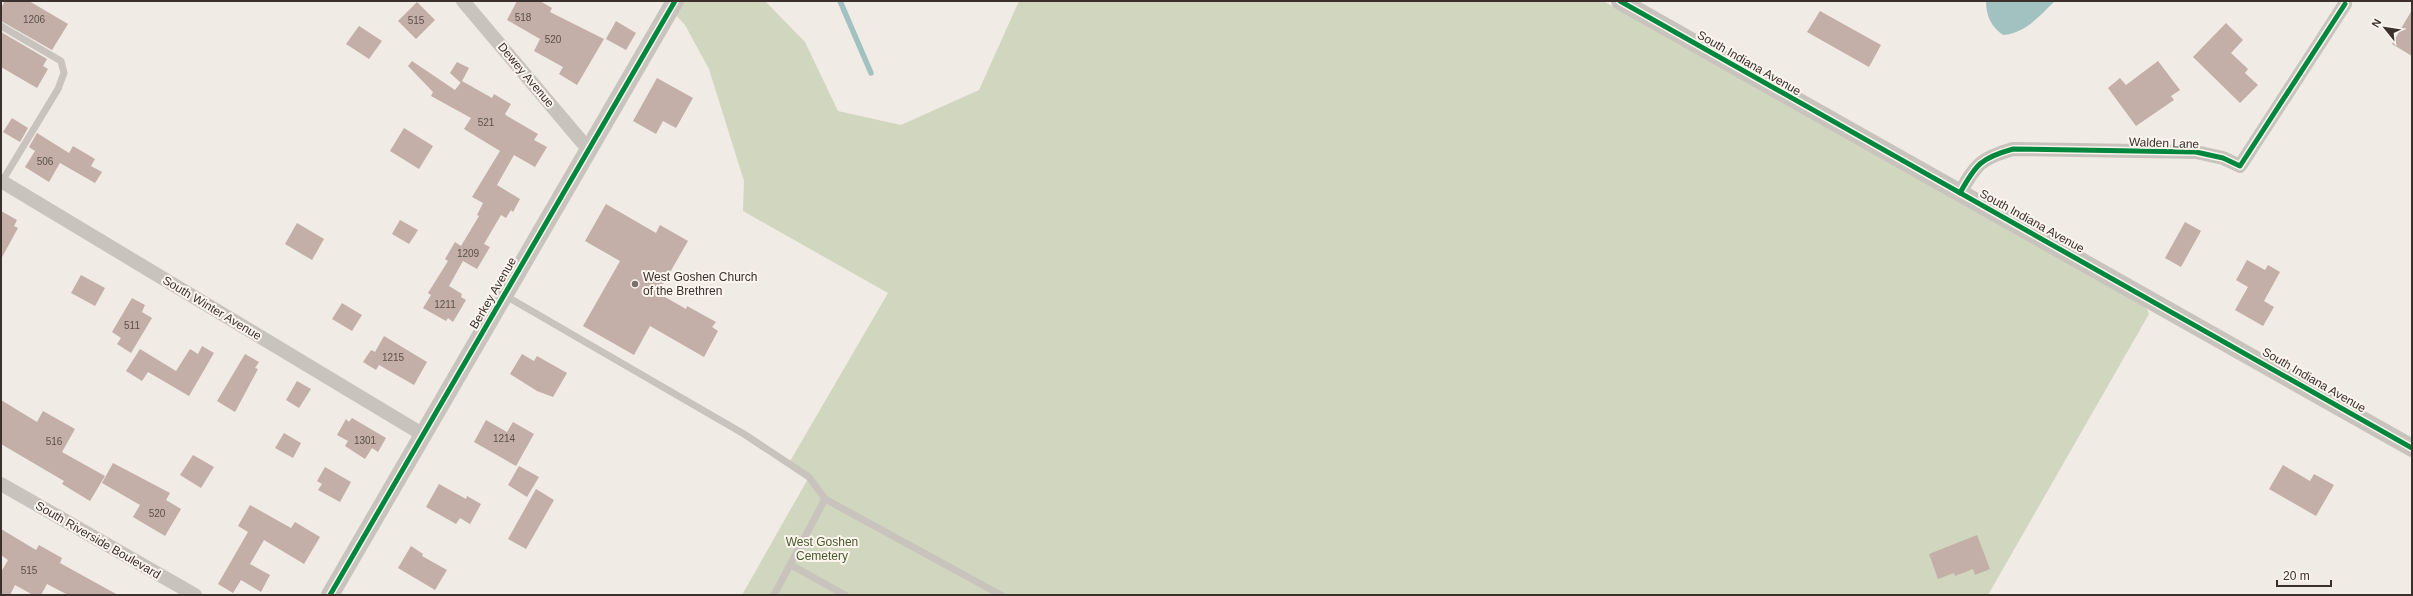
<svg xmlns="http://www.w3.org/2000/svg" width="2413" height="596" font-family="Arial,sans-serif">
<rect width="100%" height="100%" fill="#f0ebe5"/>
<polygon fill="#d1d6bf" points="683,1 765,1 805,42 838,111 901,125 979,90 1019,1 1603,1 1960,193 2140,293 2149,314 1988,595 742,595 809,477 789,463 888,293 743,211 744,181 709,69 685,25 675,14"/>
<path fill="#a1c2c1" d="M 1986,1 L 2055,1 C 2039,16 2026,33 2003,35 C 1991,27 1986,15 1986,1 Z"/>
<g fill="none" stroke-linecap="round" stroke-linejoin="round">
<polyline stroke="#a1c2c1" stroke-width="5.5" points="840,1 871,73"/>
</g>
<g fill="#c3afa7">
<polygon points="5,1 29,1 68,24 52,50 1,21 1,8"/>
<polygon points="517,1 540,1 552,8 550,12 604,39 577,85 559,74 563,67 534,51 540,39 507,20"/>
<polygon points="417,2 435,20 416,39 398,21"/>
<polygon points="2412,10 2412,56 2392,44"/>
<polygon points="1820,11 1881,45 1869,67 1807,32"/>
<polygon points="616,21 636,33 626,50 606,39"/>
<polygon points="2226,23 2243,40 2231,53 2248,69 2245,73 2258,85 2240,103 2193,57"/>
<polygon points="359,26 382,41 369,59 346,44"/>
<polygon points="1,32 47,59 43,66 48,69 37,88 1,67"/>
<polygon points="412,61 455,90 462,81 492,98 494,94 511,104 505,114 507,116 538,134 534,140 547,147 535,167 514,155 497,185 520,199 513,212 511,210 506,218 501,215 484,244 490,247 477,269 463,261 449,286 462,294 461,297 466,300 453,322 448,318 446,321 423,308 431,295 428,293 448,261 445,259 455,242 461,246 479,216 477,215 483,203 472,197 500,151 464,129 471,118 431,96 433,92 408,66"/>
<polygon points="2158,61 2180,90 2171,96 2174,100 2136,126 2108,88 2120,78 2126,85"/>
<polygon points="457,62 469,68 461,83 450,73"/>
<polygon points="657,78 693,98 676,128 663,121 656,134 633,121"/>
<polygon points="12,118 28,128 20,142 3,132"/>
<polygon points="404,128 433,146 419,169 390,151"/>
<polygon points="37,133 69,153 73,146 95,159 91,166 102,172 95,183 60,163 49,182 25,167 35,151 29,147"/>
<polygon points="606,204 656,233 660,225 688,241 658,293 686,309 687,306 716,322 712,327 718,331 704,357 650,326 634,355 583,326 620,261 585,241"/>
<polygon points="1,211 17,220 14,226 18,228 1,259"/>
<polygon points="400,220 418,230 409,244 392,234"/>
<polygon points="2185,222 2201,231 2181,267 2165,258"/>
<polygon points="297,223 324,239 312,260 285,244"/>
<polygon points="2247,260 2265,270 2268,265 2280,272 2264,301 2274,307 2263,326 2235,310 2248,287 2236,280"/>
<polygon points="81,275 105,288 95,306 71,293"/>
<polygon points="132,298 145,305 142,312 152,318 131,353 117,344 121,338 112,332"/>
<polygon points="342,303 362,315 352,331 332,319"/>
<polygon points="384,336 427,362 414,385 379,365 376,370 363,362 371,350 375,352"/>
<polygon points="202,346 214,353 189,396 148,372 142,381 126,371 140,349 176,371 190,349 198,354"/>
<polygon points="245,354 259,362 255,368 258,369 235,412 217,401"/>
<polygon points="522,354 534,361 537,356 567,373 553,397 537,391 510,374"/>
<polygon points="297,381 311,389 299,408 286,400"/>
<polygon points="1,400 37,422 43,411 75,429 62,452 105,476 90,501 62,484 64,481 1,444"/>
<polygon points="352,418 386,438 378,452 372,448 365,459 345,446 348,441 337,435 346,419 349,422"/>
<polygon points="486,420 507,432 513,422 534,434 516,466 474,442"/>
<polygon points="284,433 301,443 293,458 275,448"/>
<polygon points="193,455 214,467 201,488 180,475"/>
<polygon points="113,463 170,493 166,500 181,509 165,536 133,517 140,505 102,483"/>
<polygon points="2283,465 2310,481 2314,474 2334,485 2316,516 2269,489"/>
<polygon points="519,466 539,477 527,497 508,485"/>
<polygon points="325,467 351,482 340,502 318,490 322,484 317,481"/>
<polygon points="439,484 466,499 467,496 481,504 470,524 460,518 456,524 426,507"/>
<polygon points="536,489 554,500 526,549 508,539"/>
<polygon points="250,505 291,528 295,522 320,537 304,564 264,540 250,564 270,575 261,592 241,580 233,593 218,584 248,532 238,526"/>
<polygon points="1,529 36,550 39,545 62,558 60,563 118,595 68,595 47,584 41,595 33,595 15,585 10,595 1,595 1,572 8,560 1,555"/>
<polygon points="1977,535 1990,569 1975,575 1973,569 1955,576 1954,573 1938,579 1929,554"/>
<polygon points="411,546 423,554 422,556 447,570 435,590 398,568"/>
</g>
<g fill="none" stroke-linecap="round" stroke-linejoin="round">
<g stroke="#c9c3be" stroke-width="7">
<polyline points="1,26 61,61 64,73 58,89 1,183"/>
<polyline points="504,295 744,434 809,477 825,499 1001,595"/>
<polyline points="791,565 845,595"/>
<polyline points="774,595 825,499"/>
</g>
<g stroke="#c9c3be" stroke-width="14">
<polyline points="463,1 588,149"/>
<polyline points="1,181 422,434"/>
<path d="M 1960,193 C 1976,164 1981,158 2013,149 L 2196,152 L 2223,158 L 2240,166 L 2345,4"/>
<polyline points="1,484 195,595"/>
</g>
<g stroke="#c9c3be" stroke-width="18">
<polyline points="1620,1 2412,448"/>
<polyline points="330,595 675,1"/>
</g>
<defs>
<g id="cycleway">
<polyline points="1620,1 2412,448"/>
<path d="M 1960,193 C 1976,164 1981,158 2013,149 L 2196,152 L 2223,158 L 2240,166 L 2345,4"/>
<polyline points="330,595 675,1"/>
</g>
</defs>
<use href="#cycleway" stroke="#fbf5ee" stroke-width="8"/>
<use href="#cycleway" stroke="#00873e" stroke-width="5"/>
</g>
<circle fill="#7a716c" stroke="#fbf5ee" stroke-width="1.5" cx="635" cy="284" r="4"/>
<g text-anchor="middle" stroke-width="4" stroke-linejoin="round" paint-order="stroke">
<g font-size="10" fill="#5d504a">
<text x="523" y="21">518</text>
<text x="34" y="23">1206</text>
<text x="416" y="24">515</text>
<text x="553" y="43">520</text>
<text x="486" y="126">521</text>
<text x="45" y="165">506</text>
<text x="468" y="257">1209</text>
<text x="445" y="308">1211</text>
<text x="132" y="329">511</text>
<text x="393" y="361">1215</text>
<text x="504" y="442">1214</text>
<text x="365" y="444">1301</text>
<text x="54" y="445">516</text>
<text x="157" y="517">520</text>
<text x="29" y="574">515</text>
</g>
<g font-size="12" fill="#3b302b" stroke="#fbf5ee">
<text transform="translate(1749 63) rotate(30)" y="4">South Indiana Avenue</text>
<text transform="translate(526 75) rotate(50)" y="4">Dewey Avenue</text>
<text transform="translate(2164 143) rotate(2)" y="4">Walden Lane</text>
<text transform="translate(2032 221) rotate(29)" y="4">South Indiana Avenue</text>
<text transform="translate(493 293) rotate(-60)" y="4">Berkey Avenue</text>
<text transform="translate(212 308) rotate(31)" y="4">South Winter Avenue</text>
<text transform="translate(2314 380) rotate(30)" y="4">South Indiana Avenue</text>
<text transform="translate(98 540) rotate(30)" y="4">South Riverside Boulevard</text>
</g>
<g font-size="12" fill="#3b302b" stroke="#fbf5ee" text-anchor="start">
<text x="643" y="281">West Goshen Church<tspan x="643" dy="14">of the Brethren</tspan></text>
</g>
<g font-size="12" fill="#4a5a2e" stroke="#fbf5ee">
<text x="822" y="546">West Goshen<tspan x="822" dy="14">Cemetery</tspan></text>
</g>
</g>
<rect width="2413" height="596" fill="none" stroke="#3b302b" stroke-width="4"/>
<g transform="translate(2385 28) rotate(300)" stroke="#fbf5ee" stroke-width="3" paint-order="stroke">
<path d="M0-3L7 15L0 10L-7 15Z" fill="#3b302b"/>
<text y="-6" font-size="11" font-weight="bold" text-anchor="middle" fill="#3b302b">N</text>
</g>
<path d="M2277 580v6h54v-6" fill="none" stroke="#3b302b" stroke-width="2"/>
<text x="2283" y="580" font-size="12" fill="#3b302b" stroke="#fbf5ee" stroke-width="3" paint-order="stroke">20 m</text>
</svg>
